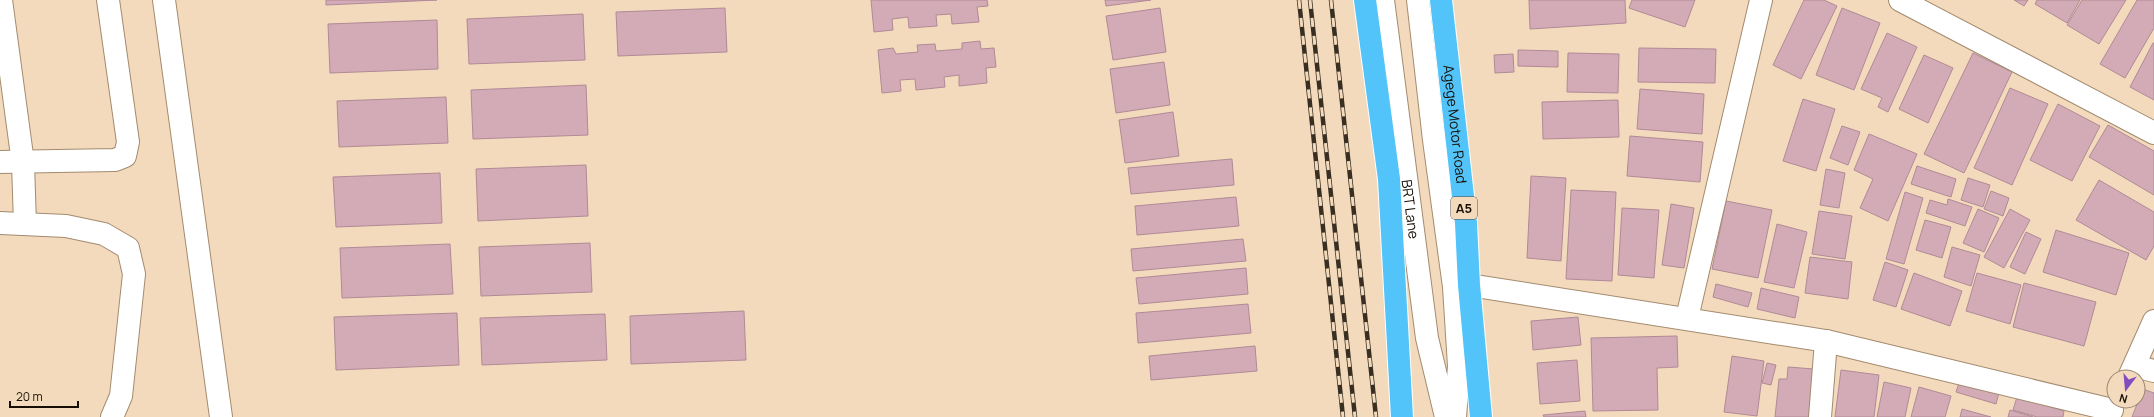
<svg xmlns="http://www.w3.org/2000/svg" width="2154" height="417" font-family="Manrope,sans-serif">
<rect width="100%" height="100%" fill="#f3dabc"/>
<g fill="#d3abb7" stroke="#b08a96">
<polygon points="326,0 437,0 326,5"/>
<polygon points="871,0 987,0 988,6 977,7 979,22 952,24 951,14 936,15 937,26 909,28 908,17 892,19 893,30 874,32"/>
<polygon points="1105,0 1151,0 1106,6"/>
<polygon points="1529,0 1625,0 1626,23 1530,29"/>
<polygon points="1632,0 1695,0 1685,27 1629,8"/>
<polygon points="1804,0 1824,0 1837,6 1801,79 1773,65"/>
<polygon points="2014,0 2028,0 2024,6"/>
<polygon points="2037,0 2080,0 2067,23 2035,4"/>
<polygon points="2082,0 2126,0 2099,44 2067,25"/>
<polygon points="2137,0 2154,0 2154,28 2125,78 2100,64"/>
<polygon points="725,8 727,52 618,56 616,12"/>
<polygon points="1160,8 1166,52 1113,60 1106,16"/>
<polygon points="1842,8 1880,23 1854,90 1816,75"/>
<polygon points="583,14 585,60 469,64 467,19"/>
<polygon points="437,20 438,69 330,73 328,24"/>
<polygon points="1887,33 1917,47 1888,112 1878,107 1882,98 1861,89"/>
<polygon points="980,41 981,49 994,48 996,67 986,68 987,83 959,86 959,75 944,77 945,87 916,90 915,79 900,80 901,91 882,93 878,50 893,48 896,54 918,52 917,45 935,44 936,51 962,49 962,43"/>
<polygon points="2153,43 2154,43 2154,100 2130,87"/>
<polygon points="1639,48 1716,49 1715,83 1638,82"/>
<polygon points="1518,50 1558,51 1558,67 1518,66"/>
<polygon points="1568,53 1619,54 1618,93 1567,92"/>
<polygon points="1973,53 2012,72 1964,173 1924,154"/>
<polygon points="1513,54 1514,72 1495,73 1494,55"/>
<polygon points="1924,55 1953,68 1928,123 1899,109"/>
<polygon points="1164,62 1170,105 1116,113 1110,69"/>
<polygon points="586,85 588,135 473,139 471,90"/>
<polygon points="2010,88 2048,104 2012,185 1974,168"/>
<polygon points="1640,89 1704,94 1702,134 1637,129"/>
<polygon points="446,97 448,143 339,147 337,101"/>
<polygon points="1803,99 1835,109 1816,171 1783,161"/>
<polygon points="1618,100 1619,137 1543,139 1542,102"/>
<polygon points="2058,104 2100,126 2072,181 2030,160"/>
<polygon points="1173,112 1179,156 1125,163 1119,120"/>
<polygon points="2108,125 2154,151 2154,195 2089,157"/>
<polygon points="1842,126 1860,132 1848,165 1830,158"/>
<polygon points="1869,134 1917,154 1888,221 1860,208 1873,179 1854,170"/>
<polygon points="1630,136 1703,142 1700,182 1627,176"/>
<polygon points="1232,159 1234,185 1131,194 1128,168"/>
<polygon points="586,165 588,216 478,221 476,169"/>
<polygon points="1917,166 1956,179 1951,197 1911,184"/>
<polygon points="1826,169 1845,173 1839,208 1820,205"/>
<polygon points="440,173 442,223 336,227 333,177"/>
<polygon points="1531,176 1566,178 1561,261 1527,258"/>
<polygon points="1968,178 1990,185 1983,207 1961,200"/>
<polygon points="2099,180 2154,212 2154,246 2146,260 2076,220"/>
<polygon points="1571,190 1616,192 1612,281 1566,279"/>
<polygon points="1991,191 2009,198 2003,216 1984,209"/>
<polygon points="1905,192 1923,198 1904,264 1886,259"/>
<polygon points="1236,197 1239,226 1137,235 1135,206"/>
<polygon points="1948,199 1972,207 1965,226 1926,213 1930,200 1947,205"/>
<polygon points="1726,201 1772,210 1758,278 1712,269"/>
<polygon points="1671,204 1694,208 1684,268 1662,265"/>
<polygon points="1622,208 1659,210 1654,278 1618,275"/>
<polygon points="1978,209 1999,218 1984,252 1963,243"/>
<polygon points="2010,209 2030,220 2004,268 1984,257"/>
<polygon points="1819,211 1852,216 1845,259 1812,254"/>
<polygon points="1925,220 1951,227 1942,258 1916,250"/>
<polygon points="1777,224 1807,232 1794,288 1764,282"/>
<polygon points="2056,230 2129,253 2116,295 2043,272"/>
<polygon points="2026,232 2041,239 2025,274 2010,267"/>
<polygon points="1243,239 1246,261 1133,271 1131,249"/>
<polygon points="590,243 592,292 481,296 479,247"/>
<polygon points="450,244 453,294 342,298 340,248"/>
<polygon points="1952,247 1980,255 1971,286 1944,277"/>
<polygon points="1810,257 1852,262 1848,299 1805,293"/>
<polygon points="1885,262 1908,270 1896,307 1873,300"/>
<polygon points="1246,268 1248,294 1139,304 1136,278"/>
<polygon points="1914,273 1962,291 1950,326 1901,309"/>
<polygon points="1977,273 2021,285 2010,324 1966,311"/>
<polygon points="2024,283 2096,302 2084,346 2013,327"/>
<polygon points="1716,284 1752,293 1748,307 1713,297"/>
<polygon points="1761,288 1799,297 1795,318 1757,309"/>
<polygon points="1248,304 1251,333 1138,343 1136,313"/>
<polygon points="744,311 746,360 631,364 630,316"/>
<polygon points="457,313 459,365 336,370 334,317"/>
<polygon points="605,314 607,360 482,365 480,318"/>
<polygon points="1578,317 1581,345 1533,350 1531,321"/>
<polygon points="1677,336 1678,367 1657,368 1658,410 1593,411 1591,338"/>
<polygon points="1255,346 1257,371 1151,380 1149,356"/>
<polygon points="1732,356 1764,361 1757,416 1724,412"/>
<polygon points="1577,360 1580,401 1540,404 1537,363"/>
<polygon points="1767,363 1776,365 1771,385 1762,383"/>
<polygon points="1788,367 1814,369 1809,417 1775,417 1779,379 1787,379"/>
<polygon points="1841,370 1879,375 1874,417 1835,417"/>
<polygon points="1961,377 2000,389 1996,404 1956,392"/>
<polygon points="1884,382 1911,388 1905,417 1877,417"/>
<polygon points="1919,387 1951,396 1945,417 1911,417"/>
<polygon points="2143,389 2154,393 2154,417 2132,417"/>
<polygon points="2017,397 2064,411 2063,417 2037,417 2013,410"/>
<polygon points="1962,409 1991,417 1960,417"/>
<polygon points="2010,410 2033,417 2008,417"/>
<polygon points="1585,411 1586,417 1544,417 1543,415"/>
</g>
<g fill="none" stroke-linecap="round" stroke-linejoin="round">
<defs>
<g id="minor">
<polyline points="1,0 23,163 25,224"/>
<polyline points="164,0 221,417"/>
<path id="s1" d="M 1383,0 L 1427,338 L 1446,417"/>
<polyline points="1418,0 1434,140 1454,287 1459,366 1455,417"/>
<polyline points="1900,0 2154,133"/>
<polyline points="0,162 115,160 125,156 128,142 108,0"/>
<polyline points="0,223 66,226 104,234 128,248 134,274 121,396 112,417"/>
<polyline points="1469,285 1826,341 2112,410"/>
<polyline points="1687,318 1761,0"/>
<polyline points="2135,366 2154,371"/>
<polyline points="2129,377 2154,321"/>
<polyline points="1820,417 1826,341"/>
</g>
<g id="highway">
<polyline points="1365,0 1389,179 1402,417"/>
<path id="s2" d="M 1441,0 L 1466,223 L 1469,285 L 1481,417"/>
</g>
</defs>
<use href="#minor" stroke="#a38b6f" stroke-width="24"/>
<use href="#highway" stroke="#fff" stroke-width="24"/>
<use href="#minor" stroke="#fff" stroke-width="22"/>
<use href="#highway" stroke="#52c4f9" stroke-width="22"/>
<defs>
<g id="rail">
<polyline points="1299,0 1343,417"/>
<polyline points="1310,0 1355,417"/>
<polyline points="1331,0 1376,417"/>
</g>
</defs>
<use href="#rail" stroke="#382e21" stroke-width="4.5"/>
<use href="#rail" stroke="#f3dabc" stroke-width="3" stroke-dasharray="9" stroke-linecap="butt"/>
</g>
<g text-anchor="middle" stroke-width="3" stroke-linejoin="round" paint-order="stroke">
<rect fill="#f3dabc" stroke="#584b3b" stroke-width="1" x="1451" y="197" width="26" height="22" rx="3"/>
<g font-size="13" font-weight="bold" fill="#160e04">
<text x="1464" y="213">A5</text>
</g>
<g font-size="14" fill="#160e04" stroke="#f3dabc">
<text dy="5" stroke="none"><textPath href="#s2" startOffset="125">Agege Motor Road</textPath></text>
<text dy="5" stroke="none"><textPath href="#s1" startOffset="211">BRT Lane</textPath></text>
</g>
</g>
<g transform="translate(2126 389) rotate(196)"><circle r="19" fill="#f3dabc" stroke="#9b8872"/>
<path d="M0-3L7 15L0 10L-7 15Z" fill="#844bc1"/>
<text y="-6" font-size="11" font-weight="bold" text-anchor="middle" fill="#160e04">N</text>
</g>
<path d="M10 401v6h68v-6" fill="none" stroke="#160e04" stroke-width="2"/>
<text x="16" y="401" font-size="12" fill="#160e04" stroke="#f3dabc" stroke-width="3" paint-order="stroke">20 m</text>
</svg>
